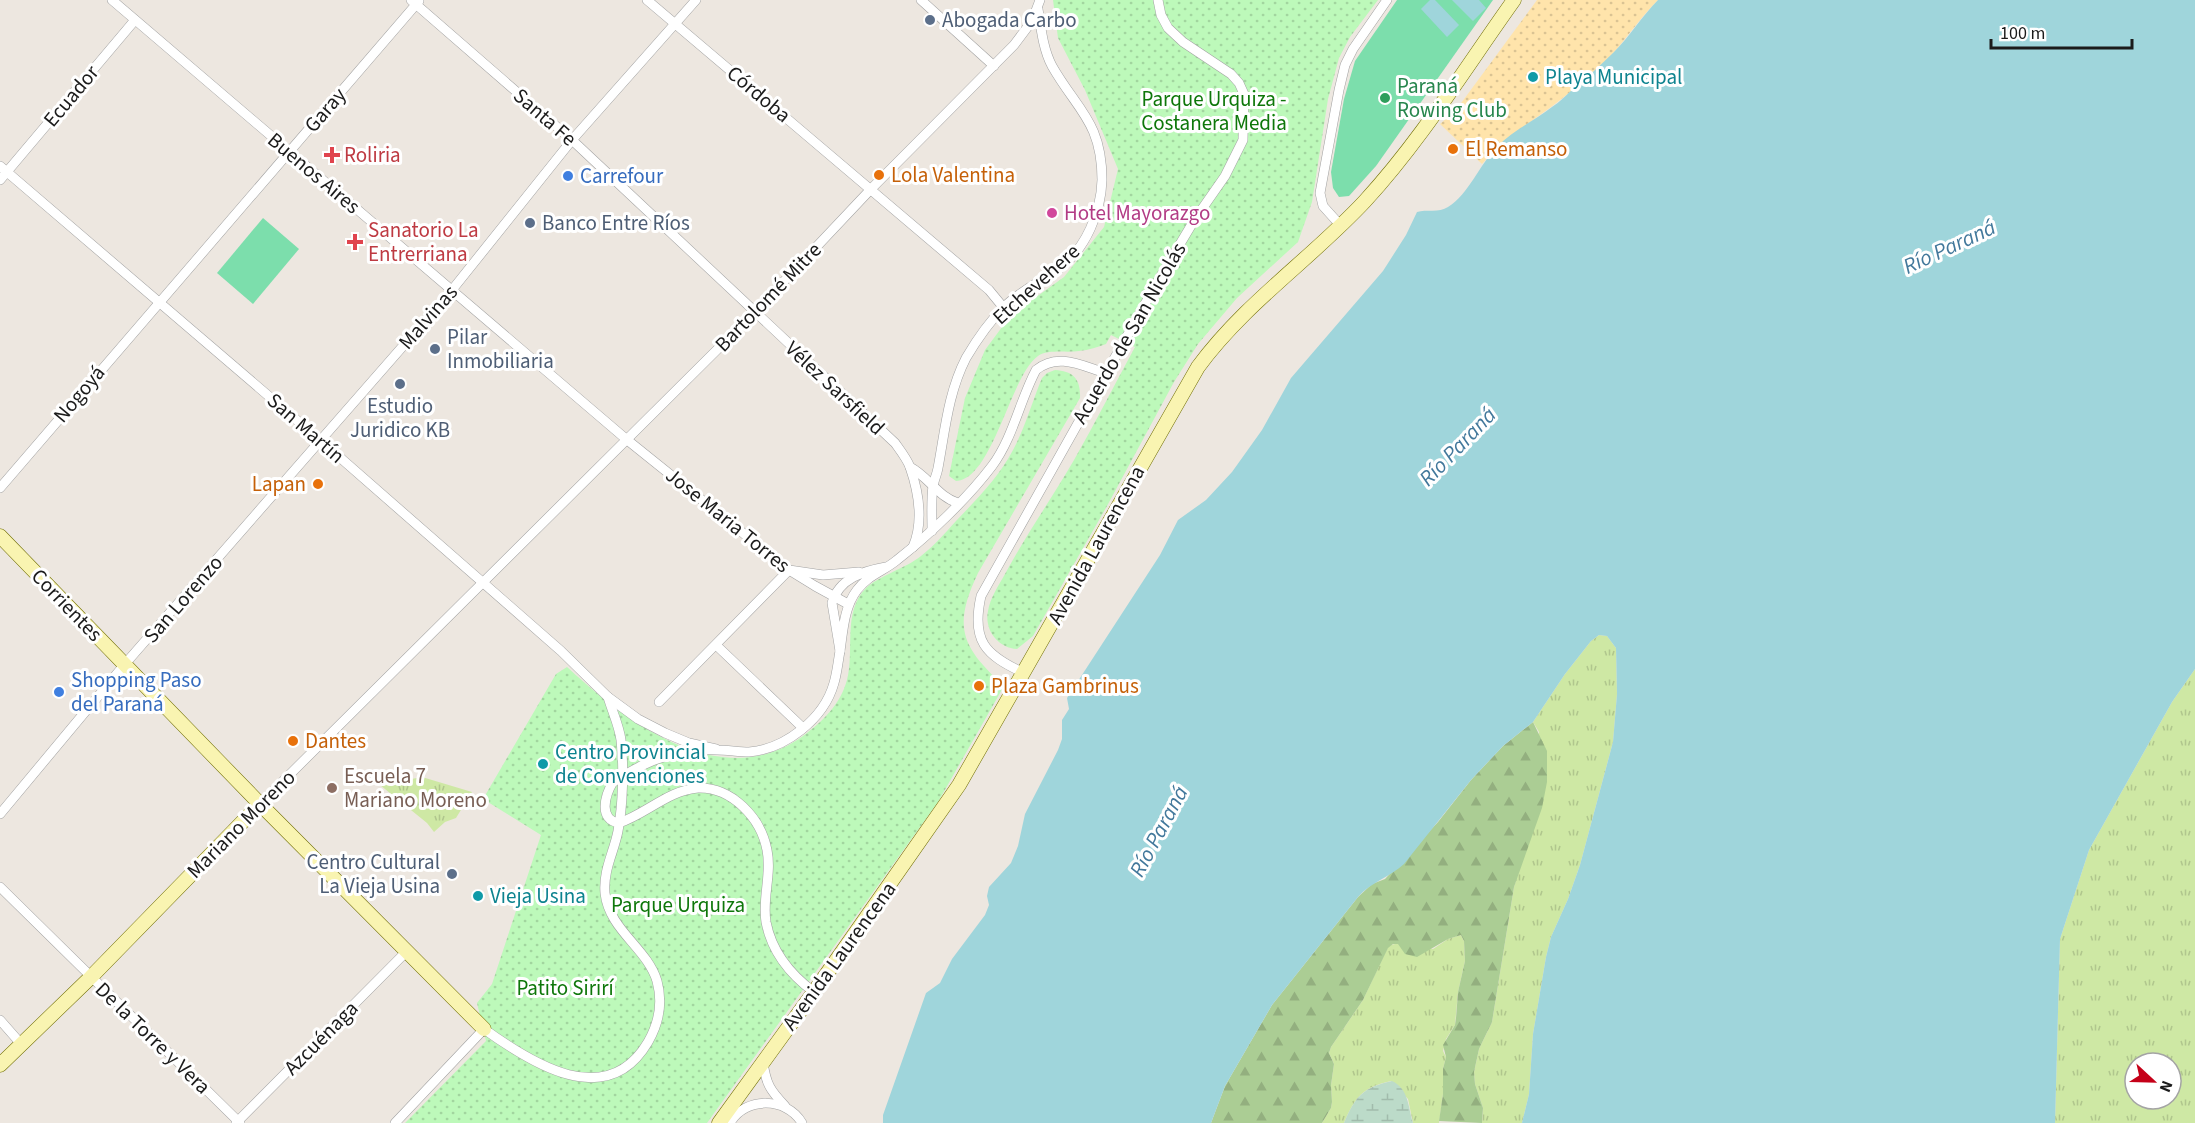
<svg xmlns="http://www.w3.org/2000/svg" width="2195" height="1123" font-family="'Source Sans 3',sans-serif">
<defs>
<pattern id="grass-tufts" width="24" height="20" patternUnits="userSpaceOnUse" patternTransform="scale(1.5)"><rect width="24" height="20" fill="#cee8a4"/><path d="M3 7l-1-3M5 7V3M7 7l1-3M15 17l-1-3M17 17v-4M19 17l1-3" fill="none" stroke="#b0c68d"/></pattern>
<pattern id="forest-firs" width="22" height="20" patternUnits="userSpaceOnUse" patternTransform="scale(1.5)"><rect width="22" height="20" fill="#abcd94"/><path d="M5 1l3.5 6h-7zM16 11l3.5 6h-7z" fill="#93af7f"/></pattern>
<pattern id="wetland-marsh" width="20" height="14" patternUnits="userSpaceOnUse" patternTransform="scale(1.5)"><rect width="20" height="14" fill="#bcdbc9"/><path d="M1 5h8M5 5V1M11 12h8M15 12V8" fill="none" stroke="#a1bbac"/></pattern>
<pattern id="sand-dots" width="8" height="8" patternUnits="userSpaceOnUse" patternTransform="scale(1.5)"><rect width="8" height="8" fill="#ffe4ab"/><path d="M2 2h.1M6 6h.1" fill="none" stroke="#dac393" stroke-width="1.8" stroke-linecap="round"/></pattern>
<pattern id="park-dots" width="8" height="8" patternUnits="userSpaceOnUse" patternTransform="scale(1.5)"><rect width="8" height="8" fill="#bdf9ba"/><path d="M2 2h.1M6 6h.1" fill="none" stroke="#a2d59f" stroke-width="1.8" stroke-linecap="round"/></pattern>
</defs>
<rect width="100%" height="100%" fill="#ede7e0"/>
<g fill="url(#grass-tufts)" fill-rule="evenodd">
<polygon points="1599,635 1607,636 1616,648 1617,694 1613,742 1580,865 1568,899 1551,937 1546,957 1533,1034 1529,1094 1522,1123 1482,1123 1483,1108 1475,1084 1474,1072 1479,1049 1492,1022 1514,887 1522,861 1539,732 1533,722 1565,674 1591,641"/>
<path d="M 2195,669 L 2195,1123 L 2055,1123 L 2060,939 L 2089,850 L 2172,702 ZM 2135,1063 L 2171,1063 L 2171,1099 L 2135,1099 Z"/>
<polygon points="422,777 472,792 456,818 445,822 434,832 427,823 380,785"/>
<path d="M 1461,935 L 1464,941 L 1465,961 L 1458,992 L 1455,1025 L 1446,1039 L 1443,1051 L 1446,1057 L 1443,1069 L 1443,1094 L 1439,1123 L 1413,1123 L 1408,1099 L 1391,1081 C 1363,1087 1355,1097 1344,1123 L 1322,1123 L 1331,1108 L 1332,1102 L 1331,1085 L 1334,1064 L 1329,1053 L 1331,1047 L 1363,1000 L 1388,947 C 1398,939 1420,947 1433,949 L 1448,939 Z"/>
</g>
<polygon fill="url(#forest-firs)" points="1533,722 1547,751 1547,782 1542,808 1514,887 1492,1022 1479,1049 1474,1072 1475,1084 1483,1108 1482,1123 1439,1121 1443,1094 1443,1069 1446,1057 1443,1045 1455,1025 1456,1018 1458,992 1465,961 1464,941 1461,935 1448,939 1417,957 1405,954 1398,944 1393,944 1388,948 1363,1000 1331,1047 1329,1053 1334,1064 1331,1085 1332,1102 1331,1108 1322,1123 1211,1123 1225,1086 1272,1005 1358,897 1372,884 1385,879 1438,822 1471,780 1503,746"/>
<path fill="url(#wetland-marsh)" d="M 1392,1081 C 1409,1089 1408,1107 1413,1123 L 1344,1123 C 1355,1097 1363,1087 1392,1081 Z"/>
<path fill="url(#sand-dots)" d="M 1537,0 L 1658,0 C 1642,16 1630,33 1616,50 C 1604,64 1589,75 1575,88 C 1544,115 1510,132 1482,164 L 1440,124 L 1456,110 Z"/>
<g fill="url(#park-dots)">
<path d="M 1053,0 L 1378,0 L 1350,37 L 1339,58 L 1328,99 L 1312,202 L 1298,242 L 1237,298 L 1198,344 L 1174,382 L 1107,506 L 1033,636 L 1017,649 C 998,648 984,630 988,611 C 990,598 999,585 1005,574 C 1026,535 1052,498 1074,460 C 1095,423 1115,384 1135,347 L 1111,335 L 1106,344 C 1098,347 1089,350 1079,351 C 1067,353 1048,349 1038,356 C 1010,376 993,479 956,481 L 949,476 L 965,398 L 985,350 L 1011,315 L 1064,277 L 1104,227 L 1118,169 L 1085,90 L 1058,38 Z"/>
<path d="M 1055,370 C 1073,371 1081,379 1080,398 L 978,573 C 952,628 962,647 1004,686 L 938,802 L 707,1123 L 405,1123 L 486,1041 L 477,1003 L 492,984 L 541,835 L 483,799 L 556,674 L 567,667 C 627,722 721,795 803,736 C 823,721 840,705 847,680 C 855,651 842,612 866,588 C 879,576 906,568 921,556 C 934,546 945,533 956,521 C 977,499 999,477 1013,450 C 1025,428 1032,402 1042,378 L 1047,373 Z"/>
</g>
<g fill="#7cdeac">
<polygon points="1397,0 1493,0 1376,166 1349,196 1339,197 1333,188 1331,172 1344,99 1355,61"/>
<polygon points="263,218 299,249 253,304 217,273"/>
</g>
<g fill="#9fd5db">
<polygon points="1430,0 1435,0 1459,25 1447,37 1421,9"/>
<polygon points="1452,0 1479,0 1486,8 1473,21"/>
<path d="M 1658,0 L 2195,0 L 2195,669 L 2172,702 L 2089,850 L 2060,939 L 2055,1123 L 1522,1123 L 1529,1094 L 1533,1034 L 1546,957 L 1551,937 L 1568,899 L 1580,865 L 1613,742 L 1617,694 L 1616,648 L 1607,636 L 1599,635 L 1591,641 L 1565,674 L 1533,722 L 1503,746 L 1471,780 L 1404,864 C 1390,877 1371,882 1358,897 L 1272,1005 L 1225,1086 L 1211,1123 L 883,1123 L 883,1115 L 926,993 L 940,983 L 952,959 L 985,915 L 989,905 L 987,896 L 989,887 L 1011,863 L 1018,846 L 1025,814 L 1058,750 L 1062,739 L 1062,720 L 1069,709 L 1067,698 L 1160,555 L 1178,520 L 1206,500 L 1232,472 L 1262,430 L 1291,378 L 1383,271 L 1406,235 L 1417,212 C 1426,209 1439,213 1448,207 C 1469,194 1479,165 1497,147 C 1513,130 1534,121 1552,107 C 1560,102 1566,95 1573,89 C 1587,77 1601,65 1614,52 C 1630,36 1642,16 1658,0 Z"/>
</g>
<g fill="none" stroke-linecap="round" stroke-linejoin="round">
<defs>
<g id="street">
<polyline points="112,0 626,439 789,570 815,586 848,604"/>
<path d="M 411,0 L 572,140 L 895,443 C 900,450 907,459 910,467 C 919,493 924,521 913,547"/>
<polyline points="647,0 989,290 1003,307"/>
<polyline points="921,0 994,66"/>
<polyline points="0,166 320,440 561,651 608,697 638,719 665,733 689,743 716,749"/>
<polyline points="0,180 135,20"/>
<polyline points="1341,226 1323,206 1320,193 1339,90 1345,65 1353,49 1387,0"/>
<path d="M 910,467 C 929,477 938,497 958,503"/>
<polyline points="0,488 419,1"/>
<path d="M 932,531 C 932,516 931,500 933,486 C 934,480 937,474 938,468 C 945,431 948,393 966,358 C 976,341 990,321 1004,307 C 1020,291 1042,281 1060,268 C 1086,248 1101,212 1102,180 C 1102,122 1077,110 1052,66 C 1043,49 1041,28 1038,9"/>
<path d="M 886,567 C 864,571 839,578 832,603 L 840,651 C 843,631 844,607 857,590 C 868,575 884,571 897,560 C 929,535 967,499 992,466 C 1013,438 1020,400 1036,370 C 1058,352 1082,366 1106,373"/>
<polyline points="716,645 803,728"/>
<path d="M 1024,673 C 985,655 971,641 981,596 L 1159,279 L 1195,219 L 1225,176 L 1243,140 L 1244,94 L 1239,83 L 1231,74 L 1183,42 L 1168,28 L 1161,15 L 1158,0"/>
<polyline points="659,702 789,570 823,575 859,572"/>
<polyline points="260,804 754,313 871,189 1014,45 1032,21 1040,0"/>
<polyline points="0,814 125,664 452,290 572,140 696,0"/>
<path d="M 619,823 C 646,814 669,790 698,788 C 732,787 761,818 767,850 C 772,874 762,898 766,922 C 772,953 791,975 814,992"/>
<path d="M 619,823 C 598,820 605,795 613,782 C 634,769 655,757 680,753 C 692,750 705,749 717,750 C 728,750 738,752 749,752 C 785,749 824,719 834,683 C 837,673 838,662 840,651"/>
<polyline points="0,887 240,1123"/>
<polyline points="0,1020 22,1045"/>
<path d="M 763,1062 C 766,1084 770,1090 785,1106"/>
<polyline points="236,1123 406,952"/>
<path d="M 395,1123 L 484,1029 C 531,1063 607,1112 648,1042 C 659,1023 663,1003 657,981 C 647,948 609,930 605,893 C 603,870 614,852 618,831 C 623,805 624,766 621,740 C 619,725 612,711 608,697"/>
<path d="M 730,1123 C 745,1096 787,1097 802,1123"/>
</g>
<g id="secondary">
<polyline points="0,536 260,804 484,1029"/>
<polyline points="0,1065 91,977 260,804"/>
<path d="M 719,1123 L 814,992 L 959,785 L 1198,367 C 1245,303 1311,259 1365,201 C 1421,140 1466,67 1514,0"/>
</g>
</defs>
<use href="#street" stroke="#a2a2a2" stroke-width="10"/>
<use href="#secondary" stroke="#706e04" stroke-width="15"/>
<use href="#street" stroke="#fff" stroke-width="9"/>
<use href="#secondary" stroke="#f9f4b1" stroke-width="14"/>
</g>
<g fill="#5c6f8a" stroke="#fff" stroke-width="2">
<circle cx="930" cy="20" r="6"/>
<circle cx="530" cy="223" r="6"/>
<circle cx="435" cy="349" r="6"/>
<circle cx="400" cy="384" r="6"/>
<circle cx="452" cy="874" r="6"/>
</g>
<g fill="#0f9aa8" stroke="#fff" stroke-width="2">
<circle cx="1533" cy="77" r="6"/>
<circle cx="543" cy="764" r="6"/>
<circle cx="478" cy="896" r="6"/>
</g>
<circle fill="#2e9e5b" stroke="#fff" stroke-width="2" cx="1385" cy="98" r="6"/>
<g fill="#e8710a" stroke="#fff" stroke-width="2">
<circle cx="1453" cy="149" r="6"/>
<circle cx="879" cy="175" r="6"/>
<circle cx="318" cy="484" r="6"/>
<circle cx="979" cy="686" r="6"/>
<circle cx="293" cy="741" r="6"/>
</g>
<g fill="#e0444e" stroke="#fff" stroke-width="2">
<path d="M329 146h6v6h6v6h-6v6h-6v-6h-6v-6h6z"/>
<path d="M352 233h6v6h6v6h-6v6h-6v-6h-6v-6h6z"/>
</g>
<g fill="#3f7fe0" stroke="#fff" stroke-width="2">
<circle cx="568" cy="176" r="6"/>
<circle cx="59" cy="692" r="6"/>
</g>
<circle fill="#d1479c" stroke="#fff" stroke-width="2" cx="1052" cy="213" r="6"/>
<circle fill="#8d6e63" stroke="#fff" stroke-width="2" cx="332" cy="788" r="6"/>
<g text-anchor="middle" stroke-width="6" stroke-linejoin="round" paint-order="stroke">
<g font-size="21" fill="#4e5e75" stroke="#fff" text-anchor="start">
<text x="942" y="27">Abogada Carbo</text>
<text x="542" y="230">Banco Entre Ríos</text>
<text x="447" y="344">Pilar<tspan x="447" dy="24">Inmobiliaria</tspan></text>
<text x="400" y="413" text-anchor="middle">Estudio<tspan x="400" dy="24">Juridico KB</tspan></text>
<text x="440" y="869" text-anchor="end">Centro Cultural<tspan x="440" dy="24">La Vieja Usina</tspan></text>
</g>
<g font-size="21" fill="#0d838f" stroke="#fff" text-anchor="start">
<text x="1545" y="84">Playa Municipal</text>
<text x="555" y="759">Centro Provincial<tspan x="555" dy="24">de Convenciones</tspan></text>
<text x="490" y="903">Vieja Usina</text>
</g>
<g font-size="21" fill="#27864d" stroke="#fff" text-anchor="start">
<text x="1397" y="93">Paraná<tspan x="1397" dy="24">Rowing Club</tspan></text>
</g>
<g font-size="21" fill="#1b1b1b" stroke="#fff">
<text transform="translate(759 94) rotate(40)" y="7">Córdoba</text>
<text transform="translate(71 96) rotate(-50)" y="7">Ecuador</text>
<text transform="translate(325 110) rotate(-49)" y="7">Garay</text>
<text transform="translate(545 117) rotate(41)" y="7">Santa Fe</text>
<text transform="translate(314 173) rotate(40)" y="7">Buenos Aires</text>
<text transform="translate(1036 284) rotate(-42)" y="7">Etchevehere</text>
<text transform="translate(768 297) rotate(-46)" y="7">Bartolomé Mitre</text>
<text transform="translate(428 317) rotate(-49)" y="7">Malvinas</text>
<text transform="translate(1129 333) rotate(-60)" y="7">Acuerdo de San Nicolás</text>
<text transform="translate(835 388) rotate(43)" y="7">Vélez Sarsfield</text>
<text transform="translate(79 394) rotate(-50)" y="7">Nogoyá</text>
<text transform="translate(306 428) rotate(41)" y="7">San Martín</text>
<text transform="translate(728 520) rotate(39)" y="7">Jose Maria Torres</text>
<text transform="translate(1096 545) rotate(-61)" y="7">Avenida Laurencena</text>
<text transform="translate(183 599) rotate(-49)" y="7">San Lorenzo</text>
<text transform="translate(67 605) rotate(46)" y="7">Corrientes</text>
<text transform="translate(241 824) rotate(-45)" y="7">Mariano Moreno</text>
<text transform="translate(839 956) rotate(-54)" y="7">Avenida Laurencena</text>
<text transform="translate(153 1038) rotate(44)" y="7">De la Torre y Vera</text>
<text transform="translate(321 1038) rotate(-45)" y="7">Azcuénaga</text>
</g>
<g font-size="21" fill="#0e770a" stroke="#fff">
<text x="1214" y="106">Parque Urquiza -<tspan x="1214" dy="24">Costanera Media</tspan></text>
<text x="678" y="912">Parque Urquiza</text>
<text x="565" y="995">Patito Sirirí</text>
</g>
<g font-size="21" fill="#c56008" stroke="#fff" text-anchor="start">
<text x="1465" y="156">El Remanso</text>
<text x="891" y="182">Lola Valentina</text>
<text x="306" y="491" text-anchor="end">Lapan</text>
<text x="991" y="693">Plaza Gambrinus</text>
<text x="305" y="748">Dantes</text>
</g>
<g font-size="21" fill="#be3a42" stroke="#fff" text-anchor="start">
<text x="344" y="162">Roliria</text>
<text x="368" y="237">Sanatorio La<tspan x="368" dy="24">Entrerriana</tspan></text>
</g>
<g font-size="21" fill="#366cbe" stroke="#fff" text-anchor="start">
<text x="580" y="183">Carrefour</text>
<text x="71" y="687">Shopping Paso<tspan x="71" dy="24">del Paraná</tspan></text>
</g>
<g font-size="21" fill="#b23c85" stroke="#fff" text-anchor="start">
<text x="1064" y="220">Hotel Mayorazgo</text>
</g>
<g font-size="21" fill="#785e54" stroke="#fff" text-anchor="start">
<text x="344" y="783">Escuela 7<tspan x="344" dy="24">Mariano Moreno</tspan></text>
</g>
<g font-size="22" font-style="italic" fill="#42789b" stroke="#fff">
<text transform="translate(1949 246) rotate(-25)" y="8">Río Paraná</text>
<text transform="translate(1457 446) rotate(-46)" y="8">Río Paraná</text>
<text transform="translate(1158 831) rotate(-62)" y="8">Río Paraná</text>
</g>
</g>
<g transform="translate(2153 1081) rotate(112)"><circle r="28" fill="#ffffff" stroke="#a4a4a4" stroke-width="1.5"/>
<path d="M0-4.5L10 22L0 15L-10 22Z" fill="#c50018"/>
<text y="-9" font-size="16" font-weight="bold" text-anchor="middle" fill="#1b1b1b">N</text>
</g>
<path d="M1991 39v9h141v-9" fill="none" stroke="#1b1b1b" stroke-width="3"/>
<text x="2000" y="39" font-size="18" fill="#1b1b1b" stroke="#ffffff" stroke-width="4.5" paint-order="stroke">100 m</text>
</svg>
